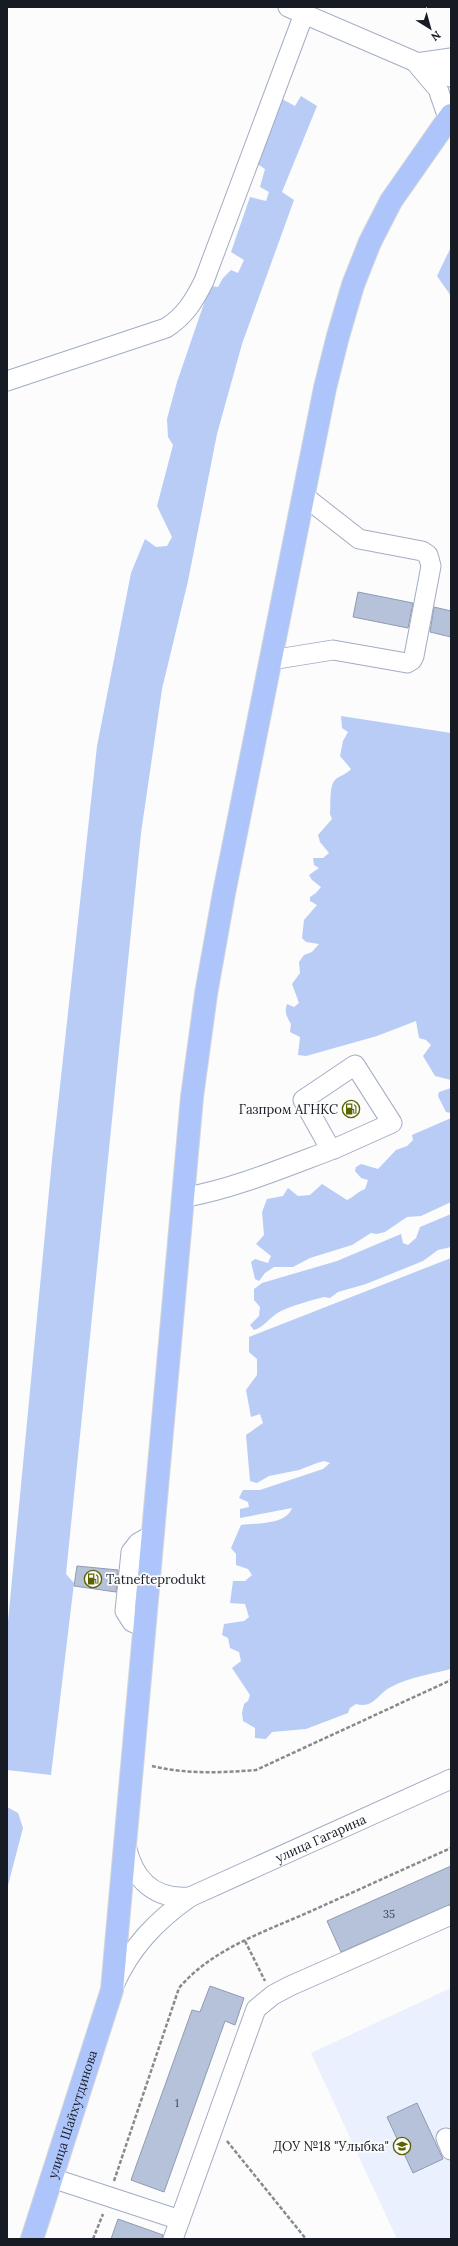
<svg xmlns="http://www.w3.org/2000/svg" width="458" height="2246" font-family="Lora,serif">
<rect width="100%" height="100%" fill="#fbfcfb"/>
<polygon fill="#eaf0fd" points="451,1988 451,2239 397,2239 311,2053"/>
<g fill="#b9ccf6">
<polygon points="301,96 317,106 282,192 294,200 242,344 217,434 188,581 162,689 141,833 66,1574 74,1583 51,1775 7,1770 7,1632 52,1160 97,746 131,573 145,539 156,547 167,546 172,537 157,506 173,445 168,437 167,419 177,382 210,286 218,287 223,278 231,270 238,273 244,260 231,252 250,197 266,201 269,192 260,187 265,169 253,161 282,99 295,106"/>
<polygon points="451,247 451,296 437,276"/>
<path d="M 341,716 L 451,733 L 451,1080 L 435,1076 L 423,1056 L 431,1045 L 426,1040 L 419,1038 L 416,1021 L 377,1036 L 306,1056 L 298,1055 L 300,1037 L 290,1032 L 291,1024 C 287,1017 284,1012 287,1004 L 294,1007 L 299,1003 L 292,984 L 300,973 L 299,962 L 304,955 L 312,952 L 319,944 L 306,942 L 302,938 L 304,920 L 317,905 L 310,901 L 310,897 L 316,893 L 321,887 L 312,880 L 309,875 L 319,868 L 314,865 L 313,858 L 323,858 L 329,853 L 320,842 L 318,835 L 332,819 L 330,814 C 331,805 329,786 335,780 C 340,775 346,775 351,769 L 340,756 L 343,741 L 348,732 L 342,728 Z"/>
<polygon points="451,1088 451,1113 446,1112 438,1096 439,1092"/>
<path d="M 451,1118 L 451,1202 L 421,1216 L 407,1217 L 385,1232 L 377,1234 L 371,1233 L 352,1245 L 310,1258 L 293,1267 L 274,1267 L 265,1273 L 259,1281 L 255,1279 L 251,1262 L 255,1259 L 268,1263 L 271,1256 L 256,1244 L 264,1235 L 262,1212 L 267,1199 L 283,1196 L 288,1188 L 298,1196 L 310,1195 L 322,1184 L 347,1200 C 354,1197 357,1192 365,1189 L 368,1180 L 361,1178 L 355,1171 L 356,1167 L 361,1164 L 378,1169 L 396,1150 L 407,1146 L 413,1140 L 412,1135 Z"/>
<path d="M 451,1214 L 451,1247 L 438,1250 L 423,1261 L 366,1284 L 338,1292 L 330,1298 L 324,1297 C 309,1301 293,1305 279,1312 C 270,1317 263,1328 254,1330 L 250,1325 L 259,1316 L 260,1307 L 254,1300 L 254,1289 L 262,1283 L 337,1261 L 401,1234 L 403,1243 L 408,1245 L 416,1238 L 420,1227 Z"/>
<path d="M 451,1258 L 451,1669 C 432,1674 409,1677 391,1687 C 378,1693 374,1709 356,1704 L 350,1708 L 348,1713 L 306,1729 L 272,1732 L 266,1739 L 255,1738 L 255,1728 L 243,1721 L 242,1713 L 244,1704 L 248,1701 L 250,1695 L 232,1668 L 241,1661 L 239,1652 L 230,1648 L 228,1638 L 222,1635 L 224,1624 L 244,1621 L 249,1617 L 245,1604 L 230,1603 L 233,1581 L 245,1581 L 252,1575 L 248,1569 L 236,1565 L 236,1554 L 231,1548 L 241,1525 C 256,1523 286,1525 292,1508 L 240,1518 L 240,1509 L 249,1507 L 248,1502 L 239,1498 L 243,1490 L 260,1490 L 323,1469 L 330,1463 L 324,1461 L 317,1463 L 299,1470 L 269,1476 L 257,1483 L 250,1481 L 246,1435 L 263,1423 L 260,1414 L 251,1417 L 246,1390 L 257,1375 L 257,1359 L 249,1352 L 249,1337 Z"/>
<polygon points="7,1807 18,1813 23,1828 7,1889"/>
</g>
<g fill="#b6c2da" stroke="#909bb2">
<polygon points="358,592 413,603 408,628 353,617"/>
<polygon points="434,607 451,611 451,637 430,632"/>
<polygon points="77,1566 118,1570 116,1592 74,1586"/>
<polygon points="451,1866 451,1904 341,1952 327,1921"/>
<polygon points="210,1986 244,1998 235,2025 225,2021 164,2192 131,2180 192,2010 200,2012"/>
<polygon points="417,2103 443,2159 413,2173 387,2117"/>
<polygon points="118,2219 163,2235 162,2239 111,2239"/>
</g>
<g fill="none" stroke-linecap="round" stroke-linejoin="round">
<defs>
<g id="minor">
<polyline points="288,7 451,77"/>
<polyline points="448,118 438,89 416,63 451,58"/>
<path d="M 7,381 L 166,328 C 185,316 194,301 204,281 L 304,14"/>
<polyline points="271,660 333,650 407,663 412,660 414,656 431,566 428,555 422,551 359,539 304,496"/>
<path d="M 182,1198 C 233,1189 283,1168 331,1150 L 334,1149 L 392,1123 L 355,1065 L 303,1100 L 331,1150"/>
<polyline points="144,1627 132,1622 125,1611 131,1552 138,1543 154,1534"/>
<path d="M 126,1845 C 133,1879 154,1900 190,1897"/>
<path id="s1" d="M 114,1985 C 131,1947 156,1921 190,1897 L 451,1779"/>
<polyline points="446,2138 451,2150"/>
<polyline points="52,2178 180,2220"/>
<polyline points="173,2239 256,2009 273,1995 290,1986 451,1915"/>
</g>
<g id="major">
<path id="s2" d="M 32,2239 L 112,1990 L 192,1097 L 206,994 L 224,893 L 325,388 L 338,336 L 353,285 L 370,242 L 391,201 L 451,115"/>
</g>
</defs>
<use href="#minor" stroke="#a2adc4" stroke-width="21"/>
<use href="#major" stroke="#d5d6d8" stroke-width="24"/>
<g stroke="#878a8e" stroke-width="2.5" stroke-dasharray="4 2" stroke-linecap="butt">
<path d="M 152,1766 C 185,1774 221,1773 256,1770 L 451,1680"/>
<polyline points="245,1941 265,1981"/>
<polyline points="227,2141 306,2239"/>
<path d="M 114,2181 L 179,1988 C 212,1949 264,1932 309,1912 C 356,1891 404,1869 451,1848"/>
<polyline points="93,2239 103,2214"/>
</g>
<use href="#minor" stroke="#fff" stroke-width="19"/>
<use href="#major" stroke="#aec5fb" stroke-width="22"/>
</g>
<defs>
<symbol id="fuel-ring" viewBox="-11 -11 22 22"><circle r="9.5" fill="#fbfcfb" stroke="#5b6301" stroke-width="1.5"/><path d="M-5.5-6h7V0h2V4h1.3V-2.5L3-4.5l.8-.8L6-3V5H2.5V1h-1V6h-7ZM-4.2-4.7v3.2H.2V-4.7Z" fill="#5b6301"/></symbol>
<symbol id="school-ring" viewBox="-11 -11 22 22"><circle r="9.5" fill="#fbfcfb" stroke="#5b6301" stroke-width="1.5"/><path d="M0-5L7-2L0 1L-7-2ZM-4 1L0 2.5L4 1V4Q0 6-4 4Z" fill="#5b6301"/></symbol>
</defs>
<g fill-rule="evenodd">
<use href="#fuel-ring" x="341" y="1099" width="20" height="20"/>
<use href="#fuel-ring" x="83" y="1569" width="20" height="20"/>
<use href="#school-ring" x="392" y="2136" width="20" height="20"/>
</g>
<g text-anchor="middle" stroke-width="3.5" stroke-linejoin="round" paint-order="stroke">
<g font-size="11" fill="#3f4552">
<text x="389" y="1918">35</text>
<text x="177" y="2107">1</text>
</g>
<g font-size="13" fill="#171b24" stroke="#fbfcfb" text-anchor="end">
<text x="338" y="1114">Газпром АГНКС</text>
<text x="106" y="1584" text-anchor="start">Tatnefteprodukt</text>
<text x="389" y="2151">ДОУ №18 "Улыбка"</text>
</g>
<g font-size="13" fill="#171b24" stroke="#fbfcfb">
<text dy="5" stroke="none"><textPath href="#s1" startOffset="261">улица Гагарина</textPath></text>
<text dy="5" stroke="none"><textPath href="#s2" startOffset="131">улица Шайхутдинова</textPath></text>
</g>
</g>
<rect width="458" height="2246" fill="none" stroke="#171b24" stroke-width="16"/>
<g transform="translate(430 28) rotate(143)" stroke="#fbfcfb" stroke-width="3" paint-order="stroke">
<path d="M0-3L7 15L0 10L-7 15Z" fill="#171b24"/>
<text y="-6" font-size="11" font-weight="bold" text-anchor="middle" fill="#171b24">N</text>
</g>
</svg>
